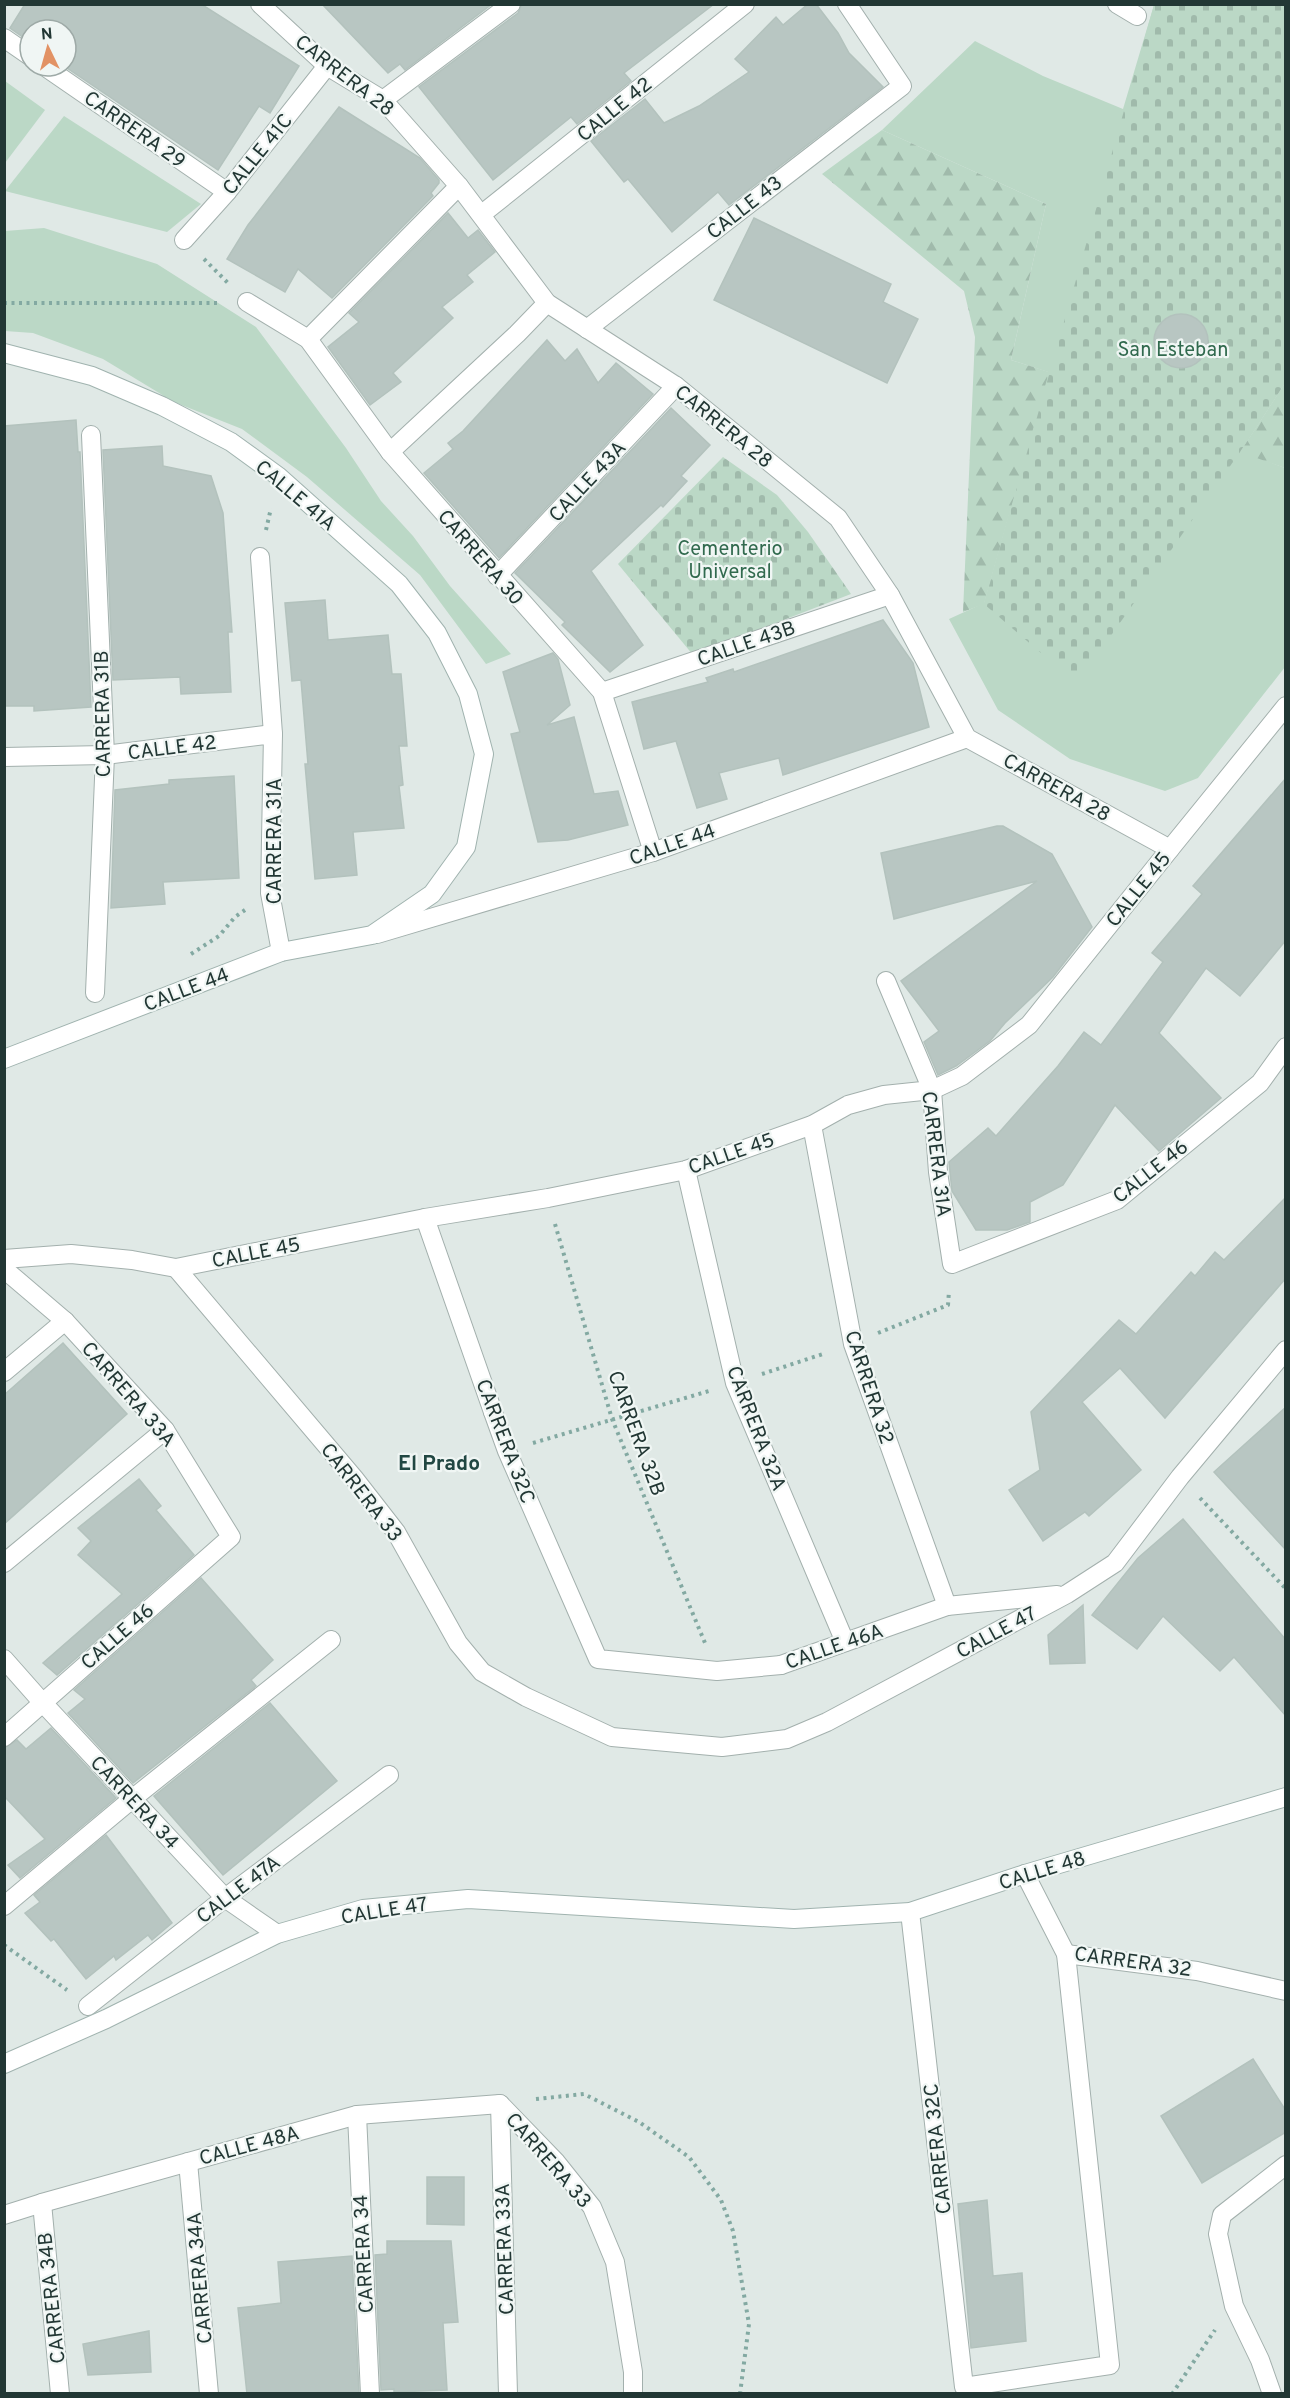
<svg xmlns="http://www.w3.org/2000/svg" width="1290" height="2398" font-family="Overpass,sans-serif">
<defs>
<pattern id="forest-firs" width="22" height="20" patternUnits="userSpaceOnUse" patternTransform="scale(1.5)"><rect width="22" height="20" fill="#bbd8c6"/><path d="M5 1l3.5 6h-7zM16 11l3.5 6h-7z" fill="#a0baab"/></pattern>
<pattern id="cemetery-stones" width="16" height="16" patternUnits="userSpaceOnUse" patternTransform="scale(1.5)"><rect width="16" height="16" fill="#bbd8c6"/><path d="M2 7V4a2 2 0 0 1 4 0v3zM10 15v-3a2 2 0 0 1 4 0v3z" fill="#a0baab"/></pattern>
</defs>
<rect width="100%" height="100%" fill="#e0e9e6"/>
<g fill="#bbd8c6">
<polygon points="1154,5 1285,383 1241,451 1285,468 1285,667 1198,778 1165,791 1070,759 998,710 949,619 984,603 1048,372 1011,360 1046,204 882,130 975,41 1043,76 1123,109"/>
<polygon points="5,81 45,110 5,163"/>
<polygon points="64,116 201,204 167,232 5,191"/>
<polygon points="44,228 157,264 256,327 346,448 381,501 413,536 450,586 511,654 486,664 420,575 307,477 242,429 174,402 103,359 33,333 5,331 5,231"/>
</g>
<g fill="url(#forest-firs)">
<polygon points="882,130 1046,204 1011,360 1049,372 984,604 963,612 975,337 964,291 822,174"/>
<polygon points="1285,383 1285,468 1240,452"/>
</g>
<g fill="url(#cemetery-stones)">
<polygon points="1154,5 1285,5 1285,383 1240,452 1077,684 984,604"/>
<polygon points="723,457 777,495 808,532 851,594 693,655 618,564"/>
</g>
<g fill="#b8c6c2" stroke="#b3c2bd" stroke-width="1.5">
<polygon points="25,4 201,4 299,66 270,113 259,106 218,170 64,66 66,66 66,30 30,30 30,42 10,28"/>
<polygon points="322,4 492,4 405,70 400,64 388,73"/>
<polygon points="522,4 714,4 624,73 631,81 577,124 571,117 493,180 419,87 518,13"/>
<polygon points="808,4 816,4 838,33 849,53 883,87 729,205 718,192 672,232 628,179 624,182 591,141 645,99 664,123 699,106 749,72 735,59 776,17 783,25"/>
<polygon points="339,107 420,158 439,180 439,183 431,193 433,196 332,298 298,269 285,292 227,259 248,225"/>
<polygon points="448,213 468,238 478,230 495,252 467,275 473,282 442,307 453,318 393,373 401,382 370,405 328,347 359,322 349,313"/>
<polygon points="754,218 891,284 883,302 918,319 887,383 714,300"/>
<circle cx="1181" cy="341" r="27"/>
<polygon points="547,340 565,361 577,349 598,383 616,363 653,394 499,558 424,473 453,449 448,443 463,431"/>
<polygon points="671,408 710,445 681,476 687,481 663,507 661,505 591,571 643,645 610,672 562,625 565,622 515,573"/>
<polygon points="76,420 78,452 80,452 91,707 34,711 34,706 4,706 4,426"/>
<polygon points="162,446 163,466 211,476 223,513 232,632 228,632 231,692 181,694 180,677 113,680 103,450"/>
<polygon points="325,600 328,640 388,635 392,674 401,674 407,746 399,746 403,785 399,786 404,828 353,832 357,875 315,879 305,764 308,764 301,680 292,681 285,603"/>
<polygon points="883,620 913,663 929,727 783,775 779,758 719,773 727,799 697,808 676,741 644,749 632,702 708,682 706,678 733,669 734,672"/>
<polygon points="553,653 558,659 570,705 547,725 574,717 594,794 618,791 628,825 568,840 538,842 511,734 520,732 503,672"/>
<polygon points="234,776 239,878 163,882 165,904 111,908 115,790 169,784 169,780"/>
<polygon points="1286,778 1286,940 1240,996 1206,968 1159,1033 1221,1098 1159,1151 1115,1105 1063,1185 1030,1202 1030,1222 1007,1230 976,1230 952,1191 949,1162 988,1128 996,1136 1058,1066 1084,1032 1101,1045 1163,962 1152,953 1202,894 1193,886"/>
<polygon points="997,826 1003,826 1052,854 1092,927 1053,977 1005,1023 990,1041 956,1066 938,1075 924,1042 939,1031 901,981 1037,881 894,919 881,853"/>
<polygon points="1286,1197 1286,1278 1165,1418 1120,1368 1082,1402 1141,1470 1089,1516 1085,1512 1043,1541 1009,1490 1040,1470 1031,1412 1119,1320 1136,1334 1191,1272 1195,1276 1215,1252 1224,1260"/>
<polygon points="63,1343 127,1414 4,1524 4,1395"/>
<polygon points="1286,1407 1286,1550 1214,1472"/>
<polygon points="139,1479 161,1506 156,1510 194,1555 57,1675 43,1663 122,1594 78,1555 91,1541 78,1528"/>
<polygon points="1183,1519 1286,1640 1286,1716 1234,1657 1220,1671 1163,1616 1137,1649 1092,1615 1138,1558"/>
<polygon points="201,1578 273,1660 251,1680 256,1686 133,1783 68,1713 85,1699 74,1690"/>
<polygon points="1083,1605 1085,1663 1050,1664 1048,1635"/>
<polygon points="270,1703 337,1781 223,1875 154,1796"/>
<polygon points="51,1728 116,1798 20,1878 8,1865 45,1839 4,1796 4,1748 17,1740 26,1749"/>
<polygon points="106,1835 172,1923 152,1940 148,1935 116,1960 114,1956 86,1979 54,1939 51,1941 25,1913 40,1902 34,1895"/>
<polygon points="1253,2059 1286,2111 1286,2132 1202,2183 1161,2116"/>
<polygon points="427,2177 464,2177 464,2225 427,2224"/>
<polygon points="987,2200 993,2276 1022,2273 1026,2341 971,2348 958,2204"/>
<polygon points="387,2241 451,2241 458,2322 443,2323 447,2390 394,2392 394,2389 381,2390 375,2255 387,2254"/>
<polygon points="352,2256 359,2392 247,2394 238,2308 281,2303 278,2262"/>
<polygon points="149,2331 151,2372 88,2375 83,2344"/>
</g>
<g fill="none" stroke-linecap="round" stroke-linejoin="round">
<defs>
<g id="pedestrian">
<polyline points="493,1412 507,1451 598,1659 717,1671 781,1665"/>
<polyline points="4,1563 165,1430"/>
<polyline points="88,2006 225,1898 389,1775"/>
</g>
<g id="minor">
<polyline points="1117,4 1137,16"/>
<polyline points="4,38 30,56"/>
<polyline points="44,66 227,192"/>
<polyline points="383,100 511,4"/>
<polyline points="482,214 745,4"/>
<polyline points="184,240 227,192 327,66"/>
<polyline points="247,302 308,339 390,452 602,692 653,852"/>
<polyline points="587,329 902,86 847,4"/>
<polyline points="308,339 459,186"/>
<polyline points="91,435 105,755 95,993"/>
<polyline points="390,452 517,334 547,303"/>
<polyline points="260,557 273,734"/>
<polyline points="497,576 676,386"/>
<polyline points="602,692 890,595"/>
<polyline points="4,757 105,755 273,734 270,893 281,952"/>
<polyline points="886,981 932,1090 938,1172 952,1264 1117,1200 1260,1083 1286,1047"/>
<polyline points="812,1125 853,1344 947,1606"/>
<polyline points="686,1170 735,1383 845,1642"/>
<polyline points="425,1218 493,1412"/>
<polyline points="4,1259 71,1254 132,1260 176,1268 425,1218 548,1198 686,1170 812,1125 848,1105 884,1095 932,1090 962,1076 1029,1025 1170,849"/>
<polyline points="176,1268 354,1478 396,1532 458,1643 482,1672 526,1697 612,1737 722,1747 787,1739 827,1722 1067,1594 1115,1563 1180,1477 1286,1350"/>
<polyline points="4,1269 65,1321 165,1430 231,1537 4,1737"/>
<polyline points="4,1372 65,1321"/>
<polyline points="4,1659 42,1702 225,1898 277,1934"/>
<polyline points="781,1665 947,1606 1057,1595"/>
<polyline points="4,1906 132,1799 331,1640"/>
<polyline points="910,1912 964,2387 1110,2365 1066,1954 1025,1874"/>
<polyline points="1066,1954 1197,1971 1286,1991"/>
<polyline points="500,2104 508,2394"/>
<polyline points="357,2115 370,2394"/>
<polyline points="188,2162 209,2394"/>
<polyline points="42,2203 60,2394"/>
</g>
<g id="tertiary">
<polyline points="260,4 327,66 383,100 459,186 547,303 676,386 838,518 890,595 967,738 1170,849 1286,706"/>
<polyline points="377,934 653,852 967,738"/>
<polyline points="4,2215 42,2203 357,2115 500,2104 556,2162 592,2207 615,2262 633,2372 633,2394"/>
<polyline points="1272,2394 1260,2360 1234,2306 1218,2234 1222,2215 1286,2165"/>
</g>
<g id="secondary">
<polyline points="4,353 92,376 162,406 231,442 278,476 399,584 437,633 468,694 484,754 466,847 432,894 372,935 281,952 4,1059"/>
<polyline points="4,2064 106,2019 277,1934 363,1909 468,1899 794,1919 910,1912 1025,1874 1286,1797"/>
</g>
</defs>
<use href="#pedestrian" stroke="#a3b0ad" stroke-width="20"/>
<use href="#minor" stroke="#a3b0ad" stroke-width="20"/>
<use href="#tertiary" stroke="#a3b0ad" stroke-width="20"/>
<use href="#secondary" stroke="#a0b3af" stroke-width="20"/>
<g stroke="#83a9a2" stroke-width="4" stroke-dasharray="3 4.5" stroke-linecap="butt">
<polyline points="204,259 228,283"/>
<polyline points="4,303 220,303"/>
<polyline points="266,530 271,508"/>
<polyline points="191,954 219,936 235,917 245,910"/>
<polyline points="555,1224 612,1419 705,1643"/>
<polyline points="878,1333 948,1305 949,1291"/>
<polyline points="762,1374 826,1353"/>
<polyline points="533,1443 709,1391"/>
<polyline points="1200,1498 1286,1589"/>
<polyline points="4,1945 67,1990"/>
<polyline points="536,2099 584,2094 639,2122 689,2157 721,2200 733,2231 749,2324 740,2394"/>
<polyline points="1172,2394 1215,2330"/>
</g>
<use href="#pedestrian" stroke="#fff" stroke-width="18"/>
<use href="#minor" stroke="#fff" stroke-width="18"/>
<use href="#tertiary" stroke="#fff" stroke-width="18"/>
<use href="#secondary" stroke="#fff" stroke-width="18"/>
</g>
<g text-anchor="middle" stroke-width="4.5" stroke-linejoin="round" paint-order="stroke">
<g font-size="20" fill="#223734" stroke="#f0f6f4">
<text transform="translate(345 75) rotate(38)" y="7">CARRERA 28</text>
<text transform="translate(614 109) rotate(-39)" y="7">CALLE 42</text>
<text transform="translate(135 129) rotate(35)" y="7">CARRERA 29</text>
<text transform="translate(257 154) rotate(-51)" y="7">CALLE 41C</text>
<text transform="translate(744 207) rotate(-38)" y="7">CALLE 43</text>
<text transform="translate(724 426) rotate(39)" y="7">CARRERA 28</text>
<text transform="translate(587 481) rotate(-47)" y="7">CALLE 43A</text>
<text transform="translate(296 495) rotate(40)" y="7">CALLE 41A</text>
<text transform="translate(481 557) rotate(49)" y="7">CARRERA 30</text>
<text transform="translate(746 643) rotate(-19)" y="7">CALLE 43B</text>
<text transform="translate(102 714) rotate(-91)" y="7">CARRERA 31B</text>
<text transform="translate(172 747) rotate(-7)" y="7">CALLE 42</text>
<text transform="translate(1057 787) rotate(29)" y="7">CARRERA 28</text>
<text transform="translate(274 841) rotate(-90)" y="7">CARRERA 31A</text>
<text transform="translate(672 844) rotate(-19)" y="7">CALLE 44</text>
<text transform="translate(1138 889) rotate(-51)" y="7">CALLE 45</text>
<text transform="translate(186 989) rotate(-21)" y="7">CALLE 44</text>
<text transform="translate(731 1153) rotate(-19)" y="7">CALLE 45</text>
<text transform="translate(937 1154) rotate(83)" y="7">CARRERA 31A</text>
<text transform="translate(1150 1171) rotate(-38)" y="7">CALLE 46</text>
<text transform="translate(256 1252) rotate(-11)" y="7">CALLE 45</text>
<text transform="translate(870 1387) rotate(72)" y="7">CARRERA 32</text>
<text transform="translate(129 1394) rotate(49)" y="7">CARRERA 33A</text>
<text transform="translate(757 1428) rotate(69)" y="7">CARRERA 32A</text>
<text transform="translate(637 1433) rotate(70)" y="7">CARRERA 32B</text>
<text transform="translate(506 1441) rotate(69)" y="7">CARRERA 32C</text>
<text transform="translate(362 1492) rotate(52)" y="7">CARRERA 33</text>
<text transform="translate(996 1632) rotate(-28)" y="7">CALLE 47</text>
<text transform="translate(117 1636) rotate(-41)" y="7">CALLE 46</text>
<text transform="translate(834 1646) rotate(-19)" y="7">CALLE 46A</text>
<text transform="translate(135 1802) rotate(47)" y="7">CARRERA 34</text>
<text transform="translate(1042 1870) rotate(-17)" y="7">CALLE 48</text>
<text transform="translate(238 1889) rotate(-37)" y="7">CALLE 47A</text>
<text transform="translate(384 1910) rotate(-9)" y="7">CALLE 47</text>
<text transform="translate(1133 1961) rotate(8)" y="7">CARRERA 32</text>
<text transform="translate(249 2145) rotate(-15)" y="7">CALLE 48A</text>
<text transform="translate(937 2149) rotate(-96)" y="7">CARRERA 32C</text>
<text transform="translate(549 2160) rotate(49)" y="7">CARRERA 33</text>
<text transform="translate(504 2249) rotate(-92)" y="7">CARRERA 33A</text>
<text transform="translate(363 2254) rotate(-93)" y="7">CARRERA 34</text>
<text transform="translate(199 2278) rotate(-95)" y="7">CARRERA 34A</text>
<text transform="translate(51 2298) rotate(-96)" y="7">CARRERA 34B</text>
</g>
<g font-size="20" fill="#316a4e" stroke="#f0f6f4">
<text x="1173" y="356">San Esteban</text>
<text x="730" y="555">Cementerio<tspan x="730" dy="23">Universal</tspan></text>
</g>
<g font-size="21" font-weight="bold" fill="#214742" stroke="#f0f6f4">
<text x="439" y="1470">El Prado</text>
</g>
</g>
<rect width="1290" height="2398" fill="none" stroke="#223734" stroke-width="12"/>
<g transform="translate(48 48) rotate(355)"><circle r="28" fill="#f0f6f4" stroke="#9eaaa7" stroke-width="1.5"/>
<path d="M0-4.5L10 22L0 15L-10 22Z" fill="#e29264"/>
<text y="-9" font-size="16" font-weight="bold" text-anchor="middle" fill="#223734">N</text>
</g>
</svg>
